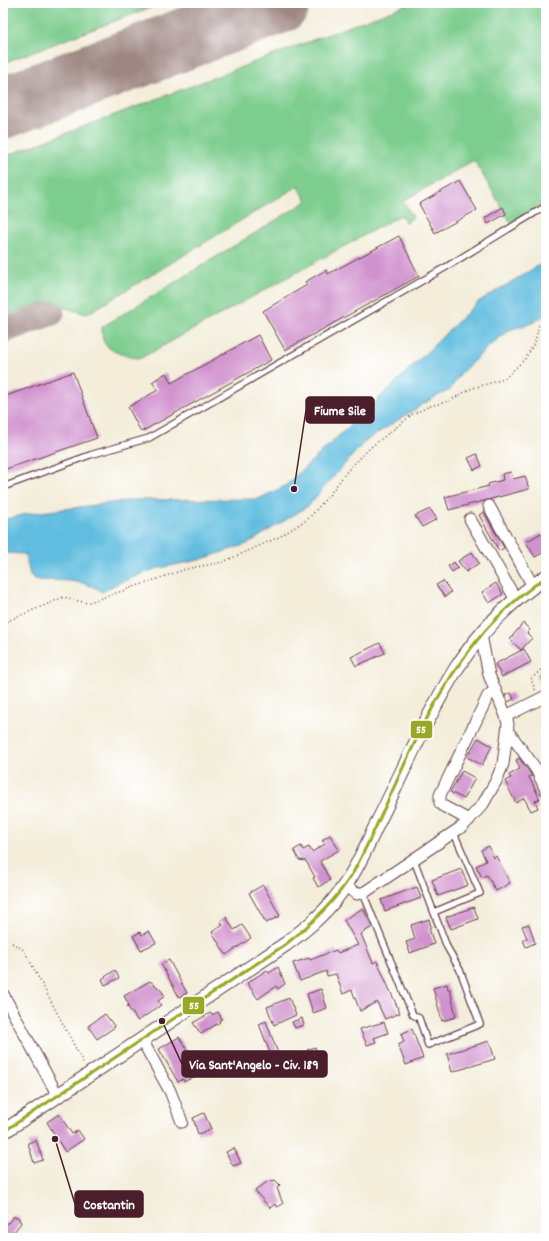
<svg xmlns="http://www.w3.org/2000/svg" width="549" height="1241" font-family="Dekko,sans-serif">
<rect width="100%" height="100%" fill="#fff"/>
<filter id="ink" filterUnits="userSpaceOnUse"><feTurbulence type="fractalNoise" baseFrequency=".025" numOctaves="2"/><feDisplacementMap in="SourceGraphic" scale="8" xChannelSelector="R" yChannelSelector="G"/><feConvolveMatrix kernelMatrix="1 2 1 2 8 2 1 2 1" color-interpolation-filters="sRGB"/></filter>
<filter id="wash" filterUnits="userSpaceOnUse"><feTurbulence type="fractalNoise" baseFrequency=".012" numOctaves="4" result="noise"/><feDisplacementMap in="SourceGraphic" scale="16" xChannelSelector="R" yChannelSelector="G"/><feGaussianBlur stdDeviation="0.9" result="paint"/><feColorMatrix in="noise" values="0 0 0 0 0 0 0 0 0 0 0 0 0 0 0 0 0 1.4 0 .05"/><feComposite in="paint" operator="in"/></filter>
<g filter="url(#wash)">
<rect width="100%" height="100%" fill="#f3edda"/>
<g fill="#7dcd8e" stroke="#64765c">
<polygon points="3,3 163,3 3,63"/>
<path d="M 411,3 L 546,3 L 546,202 L 511,223 L 474,160 L 403,201 L 413,217 L 406,224 L 401,215 L 141,358 C 130,358 107,352 103,340 C 102,336 102,331 102,327 L 307,201 L 298,186 L 87,314 L 44,302 L 3,316 L 3,157 Z"/>
<polygon points="546,669 546,679 541,682 537,675"/>
</g>
<path fill="#61bddf" stroke="#566e85" d="M 546,261 L 546,314 L 532,323 L 509,330 L 489,346 L 460,374 L 450,390 L 433,398 L 365,441 L 308,506 L 247,544 L 199,560 L 155,569 L 118,583 L 102,592 C 83,578 58,581 35,580 L 30,575 L 25,554 L 3,553 L 3,520 L 25,514 L 134,500 L 258,499 L 285,486 L 391,387 L 478,302 Z"/>
<g fill="none" stroke-linecap="round" stroke-linejoin="round">
<polyline stroke="#9e8682" stroke-width="25" points="3,331 52,313"/>
<polyline stroke="#9e8682" stroke-width="62" points="3,108 279,3"/>
</g>
<g id="blocks">
<g fill="#d092ce">
<polygon points="460,181 477,210 435,233 419,204"/>
<polygon points="503,207 506,214 488,224 485,218"/>
<polygon points="399,236 419,276 285,350 263,311 307,285 305,282 326,270 328,274"/>
<polygon points="258,335 271,360 141,432 128,407 158,390 152,382 166,373 171,383"/>
<polygon points="73,372 97,438 3,470 3,397"/>
<polygon points="477,454 482,466 474,470 468,458"/>
<polygon points="511,472 513,479 525,476 529,489 449,510 445,497 489,486 488,484 503,480 502,474"/>
<polygon points="430,509 437,519 422,527 415,516"/>
<polygon points="484,512 504,548 499,551 479,515"/>
<polygon points="541,533 546,541 546,551 535,557 526,542"/>
<polygon points="472,552 479,563 466,572 458,561"/>
<polygon points="454,562 458,568 452,572 448,566"/>
<polygon points="443,581 451,592 445,597 436,585"/>
<polygon points="496,583 503,594 489,603 482,592"/>
<polygon points="523,623 530,630 527,633 532,638 521,650 510,639"/>
<polygon points="380,643 385,653 356,666 351,657"/>
<polygon points="524,649 531,662 502,677 495,664"/>
<polygon points="511,693 514,699 508,702 505,695"/>
<polygon points="478,738 492,746 482,765 467,757"/>
<polygon points="519,758 530,773 532,776 529,777 540,799 535,801 538,808 531,811 524,798 516,803 505,781 511,778 509,775 520,769 516,760"/>
<polygon points="462,771 475,778 464,799 450,792"/>
<polygon points="330,835 339,850 320,861 330,880 318,887 313,878 315,877 306,861 299,860 294,850 301,846 303,850 309,847 312,852 325,844 322,840"/>
<polygon points="489,846 494,858 496,856 510,883 496,891 487,875 482,877 476,866 486,861 481,850"/>
<polygon points="461,869 468,885 438,896 432,880"/>
<polygon points="263,885 280,916 266,923 249,893"/>
<polygon points="417,887 421,898 385,911 381,900"/>
<polygon points="474,907 478,919 451,929 446,917"/>
<polygon points="363,908 372,927 361,934 373,963 377,961 400,1013 385,1019 377,1002 360,1011 352,990 343,994 336,974 327,976 326,971 300,981 293,963 309,958 310,960 336,950 338,953 358,945 344,920"/>
<polygon points="226,917 234,930 242,925 251,938 226,955 212,932 223,925 220,921"/>
<polygon points="429,919 431,927 429,928 434,944 410,953 406,942 415,939 411,925"/>
<polygon points="529,924 535,943 526,947 523,940 527,938 522,926"/>
<polygon points="149,931 156,943 141,950 133,936 140,932 142,935"/>
<polygon points="169,960 187,993 179,997 161,964"/>
<polygon points="278,967 285,984 278,989 276,986 258,999 247,983 267,970 269,973"/>
<polygon points="115,970 119,978 105,985 102,979"/>
<polygon points="150,981 160,989 165,996 158,1001 161,1005 138,1021 127,1006 129,1005 124,996"/>
<polygon points="447,984 448,989 450,989 456,1017 442,1021 433,988"/>
<polygon points="321,989 327,1008 313,1013 307,994"/>
<polygon points="289,998 296,1015 274,1025 267,1007"/>
<polygon points="218,1012 222,1019 219,1021 220,1022 201,1034 193,1023 210,1013 212,1015"/>
<polygon points="105,1014 115,1027 97,1039 88,1026"/>
<polygon points="302,1018 304,1025 295,1028 292,1022"/>
<polygon points="266,1021 282,1064 275,1066 259,1024"/>
<polygon points="384,1022 388,1033 374,1038 376,1042 367,1045 360,1029"/>
<polygon points="412,1029 423,1058 406,1065 398,1045 404,1042 401,1034"/>
<polygon points="179,1037 187,1050 184,1052 197,1075 184,1082 183,1079 178,1082 159,1049"/>
<polygon points="489,1041 495,1059 452,1072 447,1054"/>
<polygon points="315,1047 322,1065 313,1068 307,1050"/>
<polygon points="204,1113 211,1129 198,1134 193,1118"/>
<polygon points="59,1114 72,1134 78,1130 84,1139 65,1152 47,1122"/>
<polygon points="36,1140 43,1160 34,1163 28,1143"/>
<polygon points="234,1148 241,1163 233,1166 226,1152"/>
<polygon points="275,1180 280,1185 277,1188 283,1204 277,1207 275,1204 270,1208 255,1191 267,1182"/>
<polygon points="13,1217 18,1217 21,1223 13,1233 15,1238 3,1238 3,1224 8,1223"/>
</g>
</g>
</g>
<g filter="url(#ink)">
<use href="#blocks" fill-opacity="0" stroke="#633e45" stroke-width="1"/>
<g fill="none" stroke-linecap="round" stroke-linejoin="round">
<defs>
<g id="service">
<polyline points="3,487 90,455 149,438 446,267 546,206"/>
<polyline points="363,893 413,1015 419,1018 428,1045 480,1024 460,970 447,947 414,860"/>
<polyline points="434,912 480,893 454,833"/>
</g>
<g id="minor">
<polyline points="489,506 533,586"/>
<polyline points="470,519 516,600"/>
<polyline points="506,716 546,696"/>
<polyline points="508,731 536,769 546,790"/>
<polyline points="469,820 443,806 440,803 440,795 488,696 495,690"/>
<polyline points="345,886 357,894 365,892 463,826 483,804 496,781 503,764 508,724 506,716 489,675 481,635"/>
<polyline points="3,994 58,1096"/>
<polyline points="142,1040 170,1091 182,1122"/>
</g>
<path id="tertiary" d="M 3,1132 L 286,944 C 303,931 321,917 335,899 C 354,876 366,847 379,820 C 404,770 426,717 456,669 C 479,633 510,601 546,577"/>
</defs>
<use href="#service" stroke="#633e45" stroke-width="8"/>
<use href="#minor" stroke="#633e45" stroke-width="13"/>
<use href="#tertiary" stroke="#633e45" stroke-width="16"/>
<g stroke="#633e45" stroke-width="1.5" stroke-dasharray="1 3" stroke-linecap="butt">
<polyline points="3,623 64,597 87,603 186,569 223,562 279,537 308,519 330,494 348,470 371,447 413,414 430,406 449,401 470,389 504,379 525,359 535,342 539,324 546,320"/>
<polyline points="546,649 542,654 546,660"/>
<polyline points="535,690 531,679 546,665"/>
<polyline points="12,943 24,950 84,1064"/>
</g>
<use href="#service" stroke="#fff" stroke-width="5.5"/>
<use href="#minor" stroke="#fff" stroke-width="11"/>
<use href="#tertiary" stroke="#fff" stroke-width="14"/>
<defs>
<path id="bus-1" d="M 3,1132 L 286,944 C 313,923 336,901 354,871 C 394,796 421,710 475,643 C 495,617 519,596 546,577"/>
</defs>
<use href="#bus-1" stroke="#fff" stroke-width="6"/>
<use href="#bus-1" stroke="#99a824" stroke-width="3"/>
</g>
</g>
<path fill="none" stroke="#4a1f2b" stroke-width="1.5" d="M294 489L306 410M162 1021L182 1064M55 1139L75 1204"/>
<g fill="#4a1f2b" stroke="#fff" stroke-width="1.5">
<circle cx="294" cy="489" r="4"/>
<circle cx="162" cy="1021" r="4"/>
<circle cx="55" cy="1139" r="4"/>
</g>
<g fill="#4a1f2b" stroke="#4a1f2b" stroke-width="1.5">
<rect x="306" y="397" width="68" height="26" rx="4"/>
<rect x="182" y="1051" width="145" height="26" rx="4"/>
<rect x="75" y="1191" width="68" height="26" rx="4"/>
</g>
<g font-size="14" text-anchor="middle" font-weight="bold" fill="#fff">
<text x="340" y="415">Fiume Sile</text>
<text x="254" y="1069">Via Sant'Angelo - Civ. 189</text>
<text x="109" y="1209">Costantin</text>
</g>
<g stroke="#fff" stroke-width="1.5">
<rect x="410" y="720" width="23" height="19" rx="4" fill="#99a824"/>
<rect x="182" y="996" width="23" height="19" rx="4" fill="#99a824"/>
</g>
<g font-size="11" text-anchor="middle" font-weight="bold" fill="#fff">
<text x="421" y="733">55</text>
<text x="194" y="1009">55</text>
</g>
<rect width="549" height="1241" fill="none" stroke="#fff" stroke-width="16"/>
</svg>
